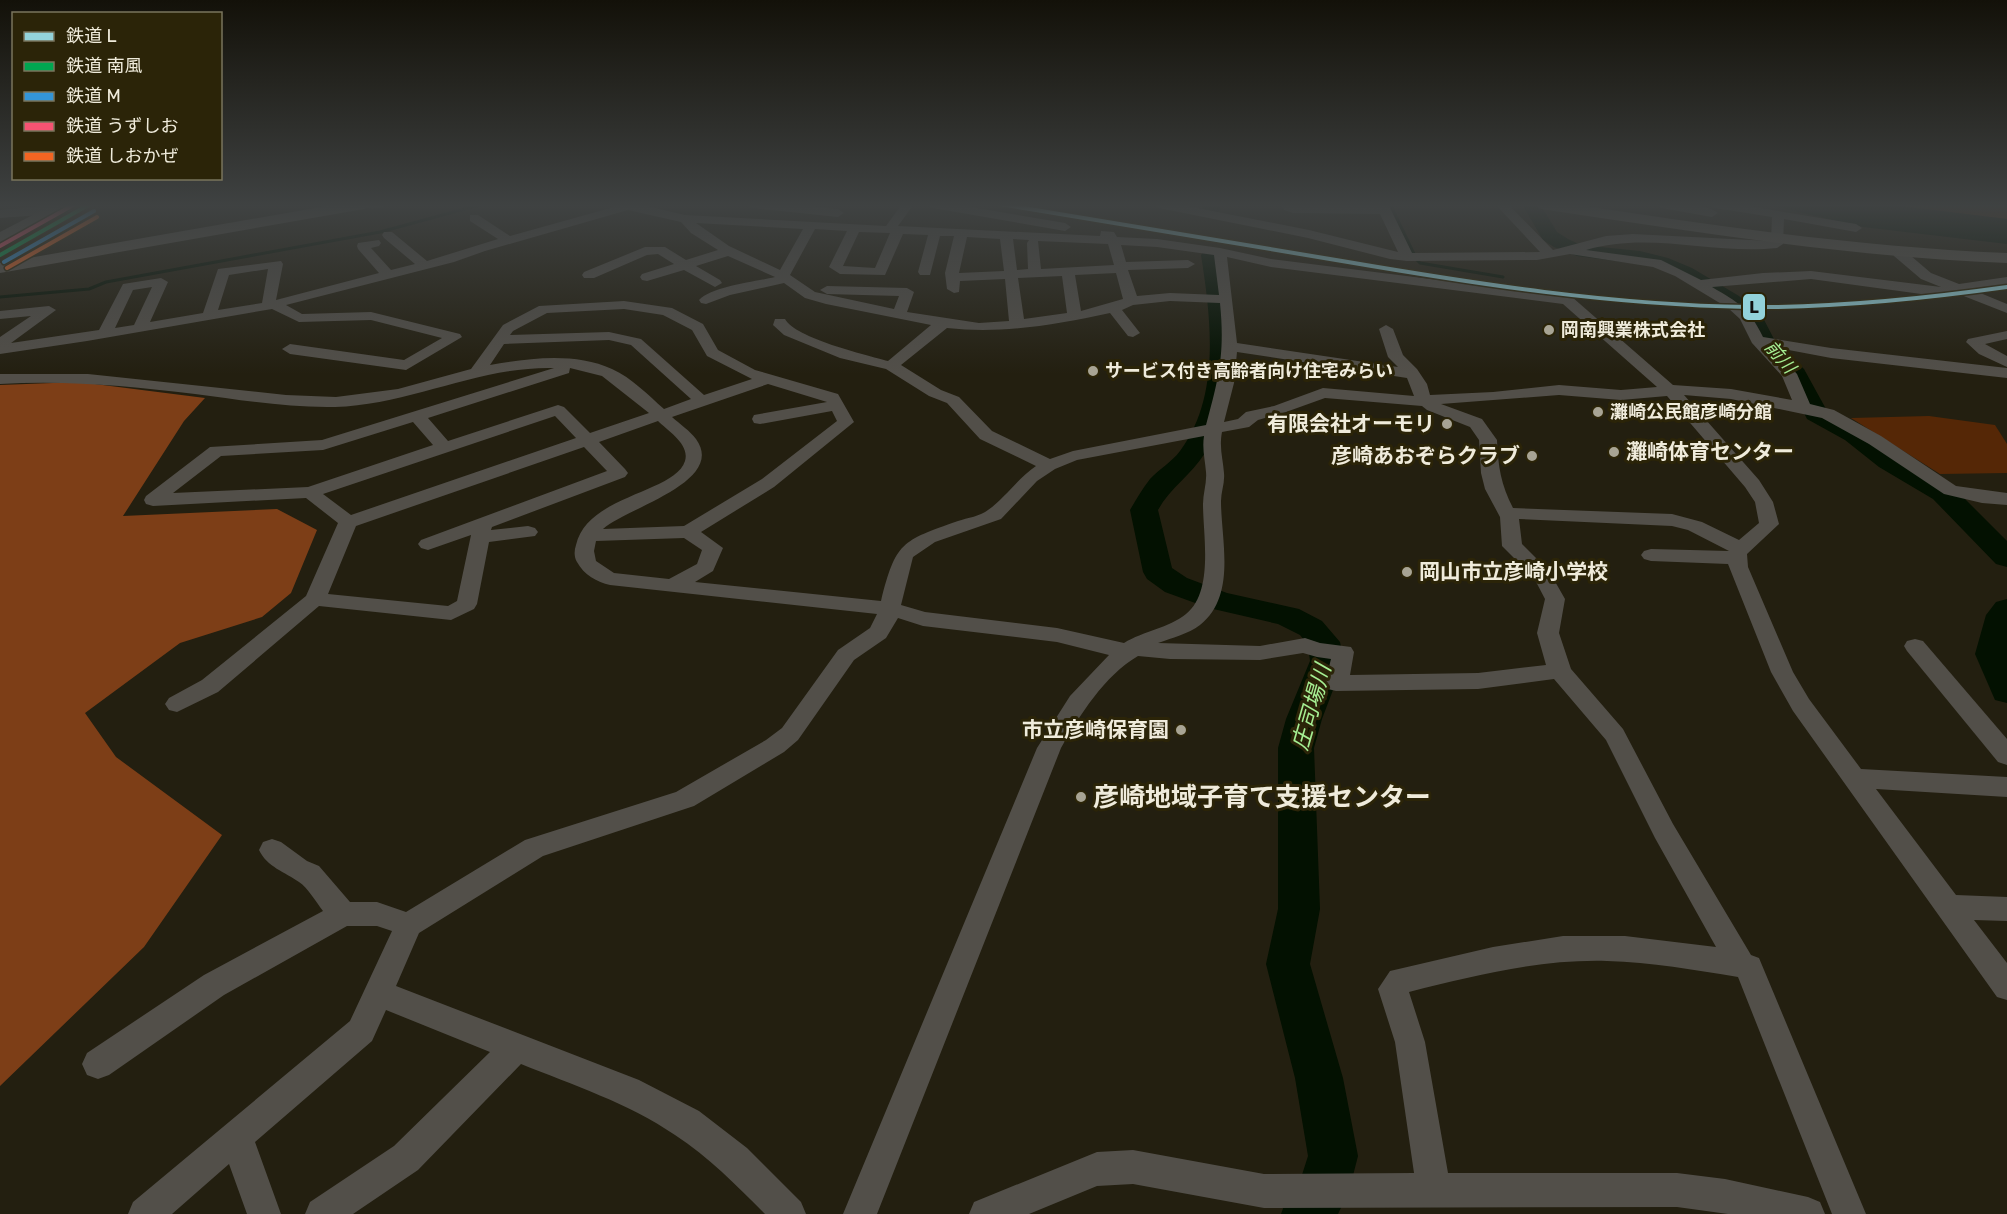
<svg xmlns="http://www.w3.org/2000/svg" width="2007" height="1214" font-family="Rubik,'Noto Sans JP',sans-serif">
<rect width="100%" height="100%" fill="#231f10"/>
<g fill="#552706">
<polygon points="1886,204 2007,204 2007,219"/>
<polygon points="1929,416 1995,425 2007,444 2007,473 1940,474 1851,418"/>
</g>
<polygon fill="#7d3e17" points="79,382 205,398 184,421 123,516 277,509 317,530 291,593 262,617 180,643 85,713 116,757 222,835 144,947 0,1086 0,385"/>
<polygon fill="#031101" points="1764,204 1882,204 2007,219 2007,244 1863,227"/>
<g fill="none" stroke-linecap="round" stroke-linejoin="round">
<g stroke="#031101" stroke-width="3">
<polyline points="1390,204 1414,254"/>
<polyline points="1417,260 1420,263 1503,277"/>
<polyline points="0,297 89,289 106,282 380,232 483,204"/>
</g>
<g fill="#031101" fill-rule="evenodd">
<polygon points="1201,204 1219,204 1220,209 1217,213 1205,213"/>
<polygon points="1522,204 1540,204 1557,232 1568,239 1581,245 1640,251 1668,258 1692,268 1739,296 1761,314 1775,341 1804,369 1826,409 1863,430 1897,455 1953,487 2007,541 2007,567 1996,564 1933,499 1879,467 1845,440 1807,419 1786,377 1758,349 1744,322 1725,304 1678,276 1654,266 1577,256 1554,247 1543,240"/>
<path d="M 1211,249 L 1218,251 L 1221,255 C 1233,322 1242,392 1205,453 C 1192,474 1170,488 1158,510 L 1172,568 L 1187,578 L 1227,593 L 1299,609 L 1322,621 L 1340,642 L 1344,661 L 1322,719 L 1314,748 L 1320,909 L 1310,964 L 1343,1078 L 1358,1156 L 1349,1191 L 1338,1214 L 1281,1214 L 1288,1195 L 1301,1178 L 1308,1156 L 1295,1078 L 1266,964 L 1278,909 L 1278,748 L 1286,719 L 1310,661 L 1308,645 L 1300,635 L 1278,624 L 1209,608 L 1165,592 L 1147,579 L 1143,572 L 1130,510 C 1136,500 1142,489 1150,479 C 1159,469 1172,462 1180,451 C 1221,396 1211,318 1201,255 L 1204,251 Z"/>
<polygon points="2007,599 2007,703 1995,700 1975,654 1986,615 1996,602"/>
</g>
<g fill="#524f49" fill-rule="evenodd">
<path d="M 67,204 L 93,204 C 80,215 19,216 0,218 L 0,210 Z"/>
<path d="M 358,204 L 387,204 C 381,210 364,210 358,204 Z"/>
<path d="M 611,204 L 638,204 L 685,215 L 886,226 L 902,204 L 914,204 L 898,226 L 1100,236 L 1101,231 L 1114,232 L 1117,237 L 1157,239 L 1220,248 L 1271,259 L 1567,296 L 1572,297 L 1673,385 L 1731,389 L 1792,400 L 1782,376 L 1752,343 L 1740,319 L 1728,308 L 1675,276 L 1653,267 L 1570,254 L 1537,260 L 1407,261 L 1390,259 L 1308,238 L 1159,208 L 1153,204 L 1177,204 L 1309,230 L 1398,252 L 1380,214 L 1293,213 L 1284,210 L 1281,204 L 1377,206 L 1376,204 L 1388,204 L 1412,253 L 1540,252 L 1495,204 L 1508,204 L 1553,250 L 1606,236 L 1633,234 L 1771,241 L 1772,217 L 1715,208 L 1709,204 L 1736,204 L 1856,224 L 1862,228 L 1856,232 L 1784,219 L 1783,244 L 1777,248 C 1714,255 1649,231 1586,250 L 1661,260 L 1701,280 L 1763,273 L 1811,271 L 1941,287 L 1921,279 L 1894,256 L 1893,253 L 1894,250 L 1904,250 L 1931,273 L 1959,284 L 2007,277 L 2007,285 L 1973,290 L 2007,304 L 2007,313 L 1956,293 L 1936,296 L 1811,279 L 1712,287 C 1739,303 1749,308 1763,337 L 1831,348 L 2007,368 L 2007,378 L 1831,358 L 1772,347 L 1797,374 L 1810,404 L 1834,410 L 1881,436 L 1956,486 L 2007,493 L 2007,505 L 1982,503 L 1944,494 L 1869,444 L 1822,418 L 1731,399 L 1684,395 L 1759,480 L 1773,502 L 1779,524 L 1747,554 L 1748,567 L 1793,672 L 1809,699 L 1861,769 L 2007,777 L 2007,797 L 1876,789 L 1956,895 L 2007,897 L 2007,921 L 1974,920 L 2007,963 L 2007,1000 L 1997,997 L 1793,711 L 1771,672 L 1728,564 L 1651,561 L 1644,559 L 1641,555 L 1644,551 L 1651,549 L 1729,551 L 1688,530 L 1672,526 L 1519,519 L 1522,544 L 1549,571 L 1565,599 L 1559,633 L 1571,669 L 1623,729 L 1673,824 L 1751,955 L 1759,958 L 1866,1214 L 1832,1214 L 1738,977 C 1695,970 1651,962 1607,961 C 1540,959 1473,976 1409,992 L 1425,1042 L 1448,1173 L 1677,1173 L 1725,1179 L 1808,1197 L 1820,1202 L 1825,1214 L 1728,1214 L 1677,1207 L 1264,1208 L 1133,1184 L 1097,1186 L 1029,1214 L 969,1214 L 974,1202 L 1097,1152 L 1133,1150 L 1264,1174 L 1414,1173 L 1395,1042 L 1378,989 L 1390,971 L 1493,947 L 1563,936 L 1625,936 L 1716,947 L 1655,838 L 1606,740 L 1554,679 L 1478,689 L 1336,691 L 1328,689 L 1325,683 L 1331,659 L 1317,657 L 1303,653 L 1260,660 L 1170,659 L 1138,656 C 1104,676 1080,715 1061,748 L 877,1214 L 843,1214 L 1037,748 L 1070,696 L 1109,655 L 1057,642 L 923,626 L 898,618 L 886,638 L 854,660 L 798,740 L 784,752 L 694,806 L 543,856 L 419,933 L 396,986 L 639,1080 L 699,1111 L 747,1148 L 801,1202 L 806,1214 L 765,1214 C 737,1186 709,1157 675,1135 C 628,1103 573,1085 521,1064 L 418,1170 L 353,1214 L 305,1214 L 310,1202 L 394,1146 L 490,1052 L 386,1010 L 372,1041 L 255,1142 L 281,1214 L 247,1214 L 229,1164 L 172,1214 L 128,1214 L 133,1202 L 350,1021 L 392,931 L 377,926 L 347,926 L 224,995 L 109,1075 L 98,1079 L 87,1075 L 82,1064 L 87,1053 L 204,975 L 323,911 C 316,902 308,888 299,882 C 285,872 267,867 259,850 L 263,842 L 272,839 L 281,842 L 307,861 L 319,866 L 350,902 L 377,902 L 406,912 L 525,840 L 676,792 L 766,740 L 782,728 L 838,650 L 870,628 L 877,614 L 610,585 C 597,582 584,575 577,562 C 574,557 574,551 576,545 C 587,495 675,493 685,461 C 690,444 668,431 658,421 L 599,442 L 625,469 L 628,473 L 625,477 L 492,527 L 491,530 L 528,526 L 535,528 L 538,532 L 535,536 L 489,542 L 477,604 L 474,609 L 451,620 L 319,606 L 218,692 L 177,712 L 169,710 L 165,704 L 169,698 L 202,680 L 306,596 L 338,523 L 306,498 L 153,506 L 146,504 L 144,500 L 146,496 L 210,447 L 322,440 L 554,368 C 479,366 410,405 335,407 C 289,408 241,400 195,394 C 130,386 66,380 0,384 L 0,374 L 88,374 L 286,395 L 336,397 L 398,389 L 471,369 L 503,325 L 539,306 L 624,301 L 672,308 L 703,324 L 718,350 L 755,370 L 838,394 L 854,422 L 774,487 L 701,532 L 723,548 L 713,571 L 695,582 L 881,601 C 896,542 901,541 958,521 C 967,518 981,516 988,510 C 1006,497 1018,478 1036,466 L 980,439 L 947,403 L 929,396 L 886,369 L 840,358 L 784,335 L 773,325 L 775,319 L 785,319 C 795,338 866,355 888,361 L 931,325 L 826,304 L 805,298 L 784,283 L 730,295 L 706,304 L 701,303 L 699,300 C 713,286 755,282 775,277 L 728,256 L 696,266 L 720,280 L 722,283 L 715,287 L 684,270 L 647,281 L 642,280 L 640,277 L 642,274 L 674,264 L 658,254 L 647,255 L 594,278 L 584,278 L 582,275 L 584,272 L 645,247 L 665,247 L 686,260 L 718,250 L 691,233 L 681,222 L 628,210 L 485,251 L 454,262 L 286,305 L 302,314 L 371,312 L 460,334 L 462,337 L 406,370 L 290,354 L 282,349 L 290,344 L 404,360 L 442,338 L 371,320 L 299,322 L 272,309 L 87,341 L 0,354 L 0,337 L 31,316 L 0,319 L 0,311 L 49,306 L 56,310 L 11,343 L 99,330 L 123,284 L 161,278 L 168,282 L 150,322 L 203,313 L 218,269 L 281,261 L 283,264 L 276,300 L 379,273 L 358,249 L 357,246 L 358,243 L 379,240 L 381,243 L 379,246 L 371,248 L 391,270 L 415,264 L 384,238 L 382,235 L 384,232 L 392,232 L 427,261 L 498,239 L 470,221 L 470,215 L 478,215 L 510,236 L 614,207 ZM 696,223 L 803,229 L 780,270 L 729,246 ZM 815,229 L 847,231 L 829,267 L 840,274 L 885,275 L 903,234 L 928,235 L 918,272 L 920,275 L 930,275 L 940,236 L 954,236 L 945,273 L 947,289 L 954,293 L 959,292 L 960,281 L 1005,279 L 1009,321 L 979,323 L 907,312 L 914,292 L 907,288 L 827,286 L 820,290 L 827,294 L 899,296 L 894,309 L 815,292 L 790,275 ZM 859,232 L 890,233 L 875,268 L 843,266 ZM 967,237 L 1000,239 L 1004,271 L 959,273 ZM 1013,239 L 1029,240 L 1027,243 L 1028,269 L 1017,270 ZM 1038,241 L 1108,244 L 1114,265 L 1041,269 ZM 1121,245 L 1157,247 L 1214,255 L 1219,295 L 1170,293 L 1137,296 L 1128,270 L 1188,268 L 1195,264 L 1188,260 L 1126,262 ZM 1227,257 L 1271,267 L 1563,304 L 1657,387 L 1621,390 L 1559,385 L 1493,392 L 1430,395 L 1427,384 L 1417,369 L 1403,355 L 1393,329 L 1386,325 L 1379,329 L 1388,357 L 1398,367 L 1237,343 ZM 268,269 L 262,303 L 218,310 L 229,275 ZM 1116,273 L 1123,299 L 1081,311 L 1075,275 ZM 1062,276 L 1067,313 L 1024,319 L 1018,278 ZM 152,287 L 134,325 L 115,328 L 133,290 ZM 1170,301 L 1220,303 C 1225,353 1219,377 1206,425 L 1073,451 L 1050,459 L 992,431 L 959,397 L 941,390 L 901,365 L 947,328 C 1002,334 1055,325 1110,313 L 1128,336 L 1133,337 L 1140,333 L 1122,310 L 1133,305 ZM 624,309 L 663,315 L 692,330 L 707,356 L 752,379 L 704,395 L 641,339 L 609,332 L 510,335 L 513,331 L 547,313 ZM 609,340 L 631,345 L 691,399 L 664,409 C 648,395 632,378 612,369 C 575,352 529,358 490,365 L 504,344 ZM 1237,352 L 1407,378 L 1414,396 L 1323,388 L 1274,406 L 1246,412 L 1238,419 L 1224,422 L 1234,383 ZM 570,368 L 602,376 L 649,413 L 590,433 L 564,407 L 558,405 L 448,441 L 428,418 L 569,373 ZM 768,384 L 827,402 L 754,415 L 752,419 L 754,423 L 760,424 L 832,411 L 837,421 L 762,479 L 684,526 L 603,529 C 626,508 727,482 696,439 C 690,431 680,424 672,417 ZM 1559,395 L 1621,400 L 1667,396 L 1745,487 L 1755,502 L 1759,523 L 1739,540 L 1702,522 L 1672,514 L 1513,508 C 1501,485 1498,466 1497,440 L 1482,419 L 1441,404 ZM 1325,398 L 1422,406 L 1427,410 L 1470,427 L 1479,440 L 1481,473 L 1485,489 L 1500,517 L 1502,546 L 1534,578 L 1545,599 L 1537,633 L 1546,665 L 1478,673 L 1350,675 L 1354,652 L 1351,647 L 1320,643 L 1305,638 L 1260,646 L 1158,643 C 1172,638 1188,634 1200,625 C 1237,596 1221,540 1221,501 C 1221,492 1225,483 1224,473 C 1223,459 1219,448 1222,432 L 1249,427 L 1258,420 L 1286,412 ZM 555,416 L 576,438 L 351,515 L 323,494 ZM 413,422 L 433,445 L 308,487 L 173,493 L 221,456 L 323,450 ZM 1204,436 C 1202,449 1205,459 1206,472 C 1207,483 1203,493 1203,504 C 1203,535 1214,592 1186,614 C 1169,628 1143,631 1124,643 L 1057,628 L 925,612 L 901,605 L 913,557 L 935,542 L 1001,519 L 1037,481 L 1055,469 L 1077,460 ZM 584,447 L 607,471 L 421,540 L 418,544 L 421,548 L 428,550 L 471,535 L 457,601 L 448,606 L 328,594 L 356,526 ZM 684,538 L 702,550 L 697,564 L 669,579 L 614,573 L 596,561 L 594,551 L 596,541 Z"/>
<polygon points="747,204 786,204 838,209 844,213 838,217 753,208"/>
<polygon points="927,204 953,204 1065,223 1071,227 1065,231 933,208"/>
<path d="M 1655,204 C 1671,204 1706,203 1718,213 L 1712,217 L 1661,208 Z"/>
<polygon points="2007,331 2007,339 1985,344 2007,356 2007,367 1979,354 1966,342 1968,339"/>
<polygon points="1915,639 1923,641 2007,739 2007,765 1998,762 1907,651 1904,646 1907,641"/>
</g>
<g fill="#5a564e" fill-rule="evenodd">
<polygon points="54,204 74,204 71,207 0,243 0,232"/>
<polygon points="338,204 372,204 364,209 0,273 0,263"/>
<path d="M 1533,204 L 1571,204 C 1716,226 1860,247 2007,253 L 2007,263 C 1850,257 1696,232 1541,209 Z"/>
</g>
<defs>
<path id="rail-1" d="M 1000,204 C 1114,223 1228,242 1342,261 C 1477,284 1611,305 1748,307 C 1835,308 1921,299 2007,287"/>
<polyline id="rail-2" points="0,255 90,204"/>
<polyline id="rail-3" points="4,262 94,211"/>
<polyline id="rail-4" points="0,246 75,204"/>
<polyline id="rail-5" points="7,268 97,217"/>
</defs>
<use href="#rail-1" stroke="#2b2408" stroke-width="7"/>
<use href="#rail-2" stroke="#2b2408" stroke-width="7"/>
<use href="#rail-3" stroke="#2b2408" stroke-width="7"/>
<use href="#rail-4" stroke="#2b2408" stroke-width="7"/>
<use href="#rail-5" stroke="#2b2408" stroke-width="7"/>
<use href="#rail-1" stroke="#93d2da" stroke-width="4"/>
<use href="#rail-2" stroke="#00a651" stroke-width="4"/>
<use href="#rail-3" stroke="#3395d8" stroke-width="4"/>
<use href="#rail-4" stroke="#f65372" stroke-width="4"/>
<use href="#rail-5" stroke="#f26522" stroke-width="4"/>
</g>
<linearGradient id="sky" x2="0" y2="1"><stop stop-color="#131109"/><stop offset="0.55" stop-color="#3f4242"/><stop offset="1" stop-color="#3f4242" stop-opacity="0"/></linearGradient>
<rect width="2007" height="374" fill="url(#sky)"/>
<g fill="#a8a494" stroke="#2b2408" stroke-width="2">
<circle cx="1549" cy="330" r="6"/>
<circle cx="1093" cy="371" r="6"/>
<circle cx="1598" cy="412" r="6"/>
<circle cx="1447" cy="424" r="6"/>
<circle cx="1614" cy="452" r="6"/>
<circle cx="1532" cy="456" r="6"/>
<circle cx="1407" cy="572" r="6"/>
<circle cx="1181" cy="730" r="6"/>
<circle cx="1081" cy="797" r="6"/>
</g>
<g text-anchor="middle" stroke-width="6" stroke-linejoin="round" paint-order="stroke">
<g font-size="18" font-weight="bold" fill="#efebdb" stroke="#2b2408" text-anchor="start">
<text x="1561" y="336">岡南興業株式会社</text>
<text x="1105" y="377">サービス付き高齢者向け住宅みらい</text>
<text x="1610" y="418">灘崎公民館彦崎分館</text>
</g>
<g font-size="18" font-style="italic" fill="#a6ef93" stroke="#2b2408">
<text transform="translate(1780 357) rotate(49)" y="6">前川</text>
</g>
<g font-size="21" font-weight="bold" fill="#efebdb" stroke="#2b2408" text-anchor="end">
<text x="1435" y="431">有限会社オーモリ</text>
<text x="1626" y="459" text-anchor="start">灘崎体育センター</text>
<text x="1520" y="463">彦崎あおぞらクラブ</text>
<text x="1419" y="579" text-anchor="start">岡山市立彦崎小学校</text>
<text x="1169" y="737">市立彦崎保育園</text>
</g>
<g font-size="22" font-style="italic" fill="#a6ef93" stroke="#2b2408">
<text transform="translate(1311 707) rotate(-74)" y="8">庄司場川</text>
</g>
<g font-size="26" font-weight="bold" fill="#efebdb" stroke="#2b2408" text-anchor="start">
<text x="1093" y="806">彦崎地域子育て支援センター</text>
</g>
</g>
<rect stroke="#2b2408" stroke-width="2" x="1742" y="293" width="24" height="28" rx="6" fill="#93d2da"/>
<g font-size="16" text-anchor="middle" font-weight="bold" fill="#111">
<text x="1754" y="313">L</text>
</g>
<rect x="12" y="12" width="210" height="168" fill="#2b2408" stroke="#79745c" stroke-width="1.5"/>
<rect x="24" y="32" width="30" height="9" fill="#93d2da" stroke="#79745c" stroke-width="1.5"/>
<text x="66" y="42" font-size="18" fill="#efebdb">鉄道 L</text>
<rect x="24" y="62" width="30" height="9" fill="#00a651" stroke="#79745c" stroke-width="1.5"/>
<text x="66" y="72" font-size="18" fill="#efebdb">鉄道 南風</text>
<rect x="24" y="92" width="30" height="9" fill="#3395d8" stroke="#79745c" stroke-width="1.5"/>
<text x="66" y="102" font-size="18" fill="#efebdb">鉄道 M</text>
<rect x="24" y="122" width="30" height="9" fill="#f65372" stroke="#79745c" stroke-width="1.5"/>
<text x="66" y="132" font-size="18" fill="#efebdb">鉄道 うずしお</text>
<rect x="24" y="152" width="30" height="9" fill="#f26522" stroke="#79745c" stroke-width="1.5"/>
<text x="66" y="162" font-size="18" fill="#efebdb">鉄道 しおかぜ</text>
</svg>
